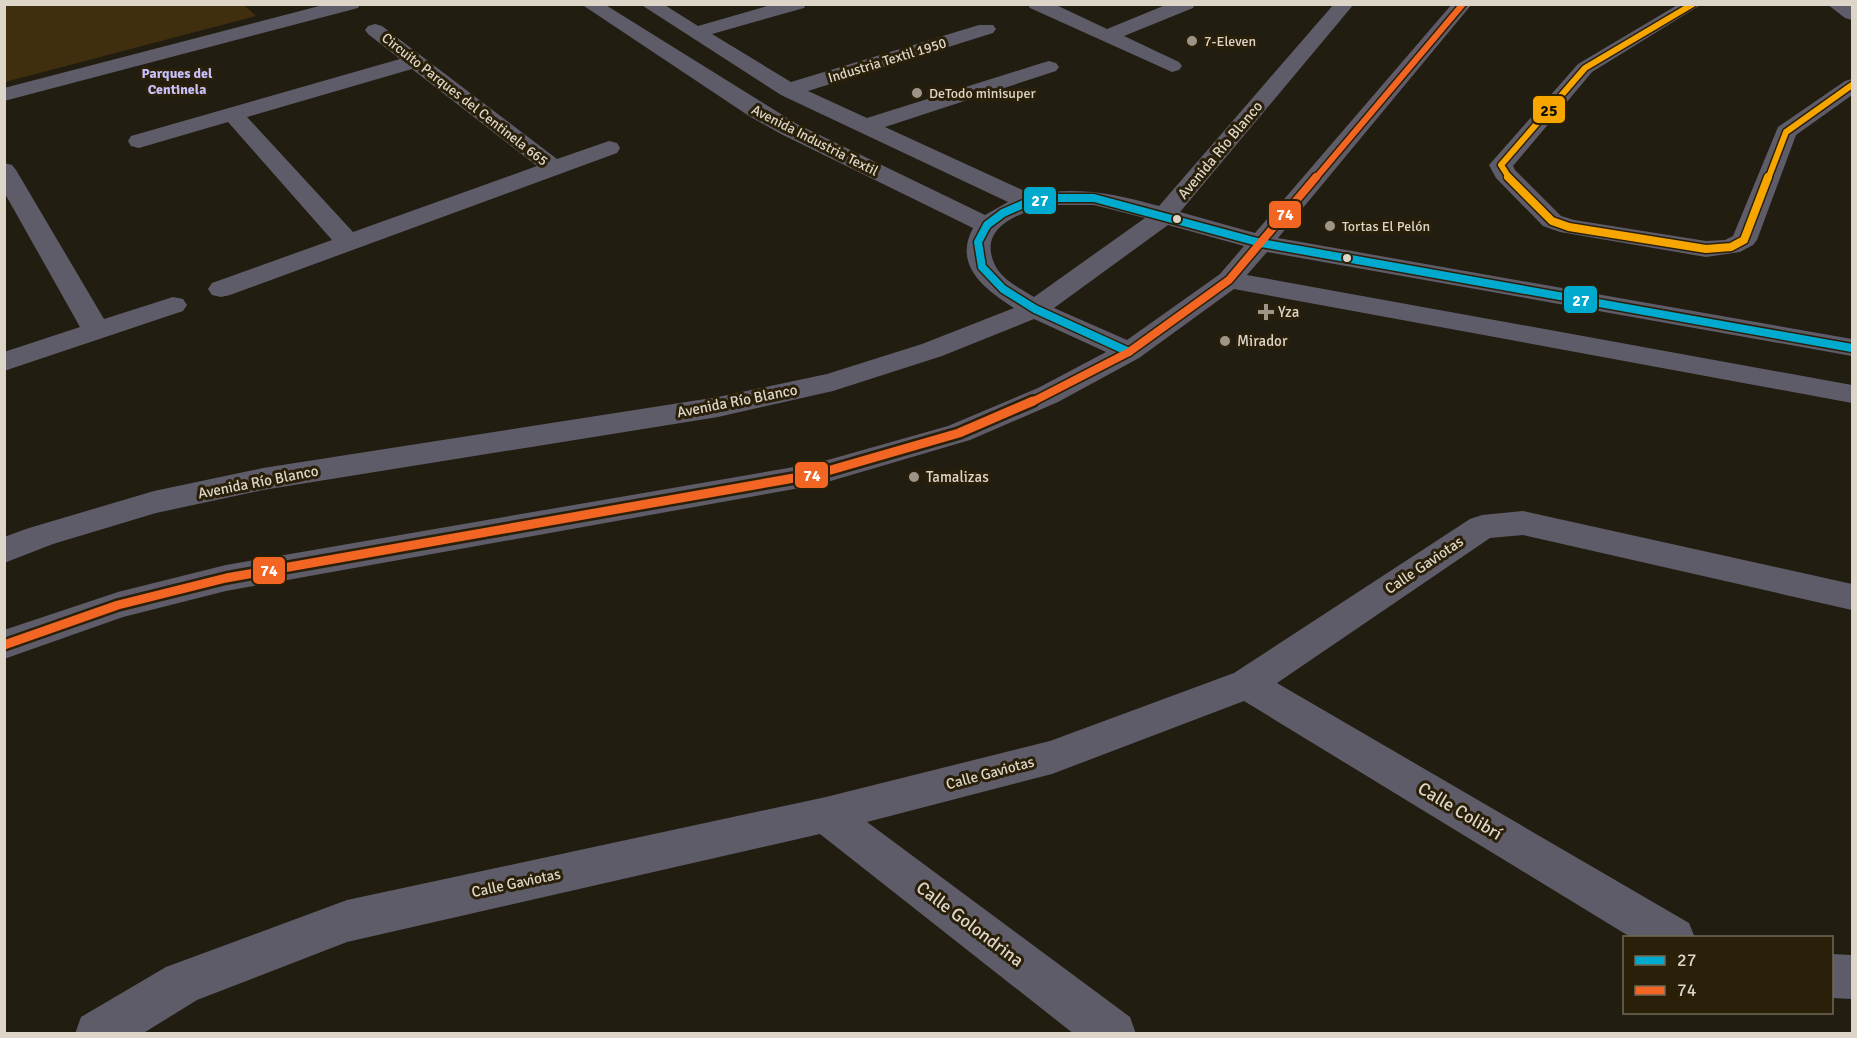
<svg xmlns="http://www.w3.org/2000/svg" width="1857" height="1038" font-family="Signika,sans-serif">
<rect width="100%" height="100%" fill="#221d11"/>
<polygon fill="#3f2f0e" points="243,4 256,16 5,82 5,5"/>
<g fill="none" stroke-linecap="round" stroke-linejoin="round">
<g fill="#5f5c69" fill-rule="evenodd">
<polygon points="327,4 360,4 358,8 4,101 4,88"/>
<path d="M 581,4 L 604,4 L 797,124 L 985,215 L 1008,202 L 781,95 L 640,4 L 663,4 L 698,26 L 774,4 L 806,4 L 804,8 L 712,34 L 791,82 L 979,25 L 993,25 L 996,29 L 993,33 L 808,91 L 867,118 L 1042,63 L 1049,61 L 1056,63 L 1059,67 L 1056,71 L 885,127 L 1031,194 C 1082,187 1111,193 1159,206 L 1334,4 L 1354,4 L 1180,212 L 1255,233 L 1452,4 L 1472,4 L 1278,238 L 1852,339 L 1852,356 L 1267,252 L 1247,275 L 1852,385 L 1852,403 L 1234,289 L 1139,358 L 1058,402 L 970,440 L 817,485 L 226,591 L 123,617 L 4,659 L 4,630 L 118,592 L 226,565 L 817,463 L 948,426 L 1038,388 L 1106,352 L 1034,319 L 942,356 L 833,391 L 718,417 L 263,490 L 156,513 L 53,544 L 4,563 L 4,537 L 29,528 L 154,491 L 263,468 L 718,397 L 827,374 L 922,344 L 1014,308 C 984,289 953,265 973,228 L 781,134 L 749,116 ZM 1057,205 L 1094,205 L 1145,218 L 1034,297 C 1021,289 1001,279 995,265 C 975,224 1028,209 1057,205 ZM 1168,225 L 1244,246 L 1220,274 L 1127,340 L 1054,308 Z"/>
<polygon points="1028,4 1054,4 1107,29 1168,4 1195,4 1193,8 1124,36 1179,62 1182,66 1179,70 1172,72 1030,8"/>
<polygon points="1679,4 1702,4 1592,72 1513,166 1515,170 1561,216 1574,220 1706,241 1725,240 1733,236 1778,127 1845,81 1852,79 1852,95 1796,135 1757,240 1753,245 1740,252 1706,257 1560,232 1543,226 1496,178 1489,165 1578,64"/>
<polygon points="1827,4 1850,4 1852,6 1852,20 1845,18"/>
<path d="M 375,24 L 382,26 L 557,159 L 609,141 L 617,143 L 620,148 L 617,153 L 230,295 L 221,297 L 212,295 L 208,289 L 212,283 L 332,240 L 228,122 L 139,148 L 131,146 L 128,141 L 131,136 L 400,59 L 368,34 L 365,30 L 368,26 ZM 412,69 L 537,166 L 353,232 L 247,117 Z"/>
<polygon points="4,163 12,165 16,170 104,319 173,297 183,299 187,305 183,311 4,371 4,352 80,327 4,192"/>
<polygon points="1523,511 1852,584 1852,610 1523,535 1490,538 1277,683 1689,923 1695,938 1632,938 1244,701 1052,774 867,822 1130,1017 1136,1034 1074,1034 820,834 347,942 197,1000 142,1034 75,1034 81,1017 166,967 347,900 826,797 1050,741 1234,673 1470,519 1482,515"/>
<polygon points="1832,954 1852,955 1852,999 1832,998"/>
</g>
<defs>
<polyline id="bus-1" points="1129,352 1035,309 1003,289 982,267 978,242 987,225 1003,213 1028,202 1057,198 1094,198 1261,243 1852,348"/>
<polyline id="bus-2-far2" points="1315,179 1463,4"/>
<polyline id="bus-2-far1" points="1030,403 1129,352 1229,280 1316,177"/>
<polyline id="bus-2" points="4,645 118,605 226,578 817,474 959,433 1033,401"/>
<g id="bus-3-far1">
<polyline points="1510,179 1501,165 1585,68 1693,4"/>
<polyline points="1768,179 1786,132 1852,85"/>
</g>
<polyline id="bus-3" points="1508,177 1552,221 1569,227 1706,249 1731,247 1744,240 1768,177"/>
</defs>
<use href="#bus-1" stroke="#2a2009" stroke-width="11"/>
<use href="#bus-2-far2" stroke="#2a2009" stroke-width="9"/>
<use href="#bus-2-far1" stroke="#2a2009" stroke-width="11"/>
<use href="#bus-2" stroke="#2a2009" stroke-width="14"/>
<use href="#bus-3-far1" stroke="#2a2009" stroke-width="9"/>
<use href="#bus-3" stroke="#2a2009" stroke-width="11"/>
<use href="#bus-1" stroke="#00a9ce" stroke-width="8"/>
<use href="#bus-2-far2" stroke="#f26522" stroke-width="6"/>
<use href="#bus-2-far1" stroke="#f26522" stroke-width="8"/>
<use href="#bus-2" stroke="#f26522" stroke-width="9"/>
<use href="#bus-3-far1" stroke="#f7a600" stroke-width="6"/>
<use href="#bus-3" stroke="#f7a600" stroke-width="8"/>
</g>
<g fill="#9c9588" stroke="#2a2009" stroke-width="2">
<circle cx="1192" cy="41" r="6"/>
<circle cx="917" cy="93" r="6"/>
<circle cx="1330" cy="226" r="6"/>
<path d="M1263 303h6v6h6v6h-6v6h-6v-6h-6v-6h6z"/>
<circle cx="1225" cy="341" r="6"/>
<circle cx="914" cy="477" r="6"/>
</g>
<g fill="#ddd6c8" stroke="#2a2009" stroke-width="2">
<circle cx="1177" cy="219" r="5"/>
<circle cx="1347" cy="258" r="5"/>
</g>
<g text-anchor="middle" stroke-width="6" stroke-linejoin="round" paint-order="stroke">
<g font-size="14" fill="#ddd6c8" stroke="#2a2009" text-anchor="start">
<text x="1204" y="46">7-Eleven</text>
<text x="929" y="98">DeTodo minisuper</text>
<text x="1342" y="231">Tortas El Pelón</text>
</g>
<g font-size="14" fill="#ddd6c8" stroke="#2a2009">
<text transform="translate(887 60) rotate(-17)" y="5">Industria Textil 1950</text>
<text transform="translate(465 99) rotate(38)" y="5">Circuito Parques del Centinela 665</text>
<text transform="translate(815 140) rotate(27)" y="5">Avenida Industria Textil</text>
</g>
<g font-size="14" font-weight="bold" fill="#c7bff8" stroke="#2a2009">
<text x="177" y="78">Parques del<tspan x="177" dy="16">Centinela</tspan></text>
</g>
<g font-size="15" fill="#ddd6c8" stroke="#2a2009">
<text transform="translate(1220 150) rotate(-50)" y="5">Avenida Río Blanco</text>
<text transform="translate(737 401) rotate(-11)" y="5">Avenida Río Blanco</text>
<text transform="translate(258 482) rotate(-11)" y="5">Avenida Río Blanco</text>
<text transform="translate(1424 565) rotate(-34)" y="5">Calle Gaviotas</text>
<text transform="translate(990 773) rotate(-15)" y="5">Calle Gaviotas</text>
<text transform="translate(516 883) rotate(-12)" y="5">Calle Gaviotas</text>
</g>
<g font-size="15" fill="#ddd6c8" stroke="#2a2009" text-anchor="start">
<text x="1278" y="317">Yza</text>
<text x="1237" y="346">Mirador</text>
<text x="926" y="482">Tamalizas</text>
</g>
<g font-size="18" fill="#ddd6c8" stroke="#2a2009">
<text transform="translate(1460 811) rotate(31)" y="6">Calle Colibrí</text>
<text transform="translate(970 924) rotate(37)" y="6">Calle Golondrina</text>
</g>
</g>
<g stroke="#2a2009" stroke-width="2">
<rect x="1532" y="95" width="34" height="29" rx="6" fill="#f7a600"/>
<rect x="1023" y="186" width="34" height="29" rx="6" fill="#00a9ce"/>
<rect x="1268" y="200" width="34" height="29" rx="6" fill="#f26522"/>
<rect x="1563" y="285" width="35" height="29" rx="6" fill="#00a9ce"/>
<rect x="794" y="461" width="35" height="28" rx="6" fill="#f26522"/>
<rect x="252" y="556" width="34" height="29" rx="6" fill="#f26522"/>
</g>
<g font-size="16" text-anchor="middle" font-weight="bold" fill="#fff">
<text x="1040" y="206">27</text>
<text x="1285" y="220">74</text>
<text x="1581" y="306">27</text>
<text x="812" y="481">74</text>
<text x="269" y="576">74</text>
</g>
<g font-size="16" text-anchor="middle" font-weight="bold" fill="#111">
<text x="1549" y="116">25</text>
</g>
<rect width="1857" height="1038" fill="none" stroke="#ddd6c8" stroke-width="12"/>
<rect x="1623" y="936" width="210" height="78" fill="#2a2009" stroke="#726955" stroke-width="1.5"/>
<rect x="1635" y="956" width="30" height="9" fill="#00a9ce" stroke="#726955" stroke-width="1.5"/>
<text x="1677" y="966" font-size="18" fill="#ddd6c8">27</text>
<rect x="1635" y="986" width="30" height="9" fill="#f26522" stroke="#726955" stroke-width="1.5"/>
<text x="1677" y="996" font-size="18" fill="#ddd6c8">74</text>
</svg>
